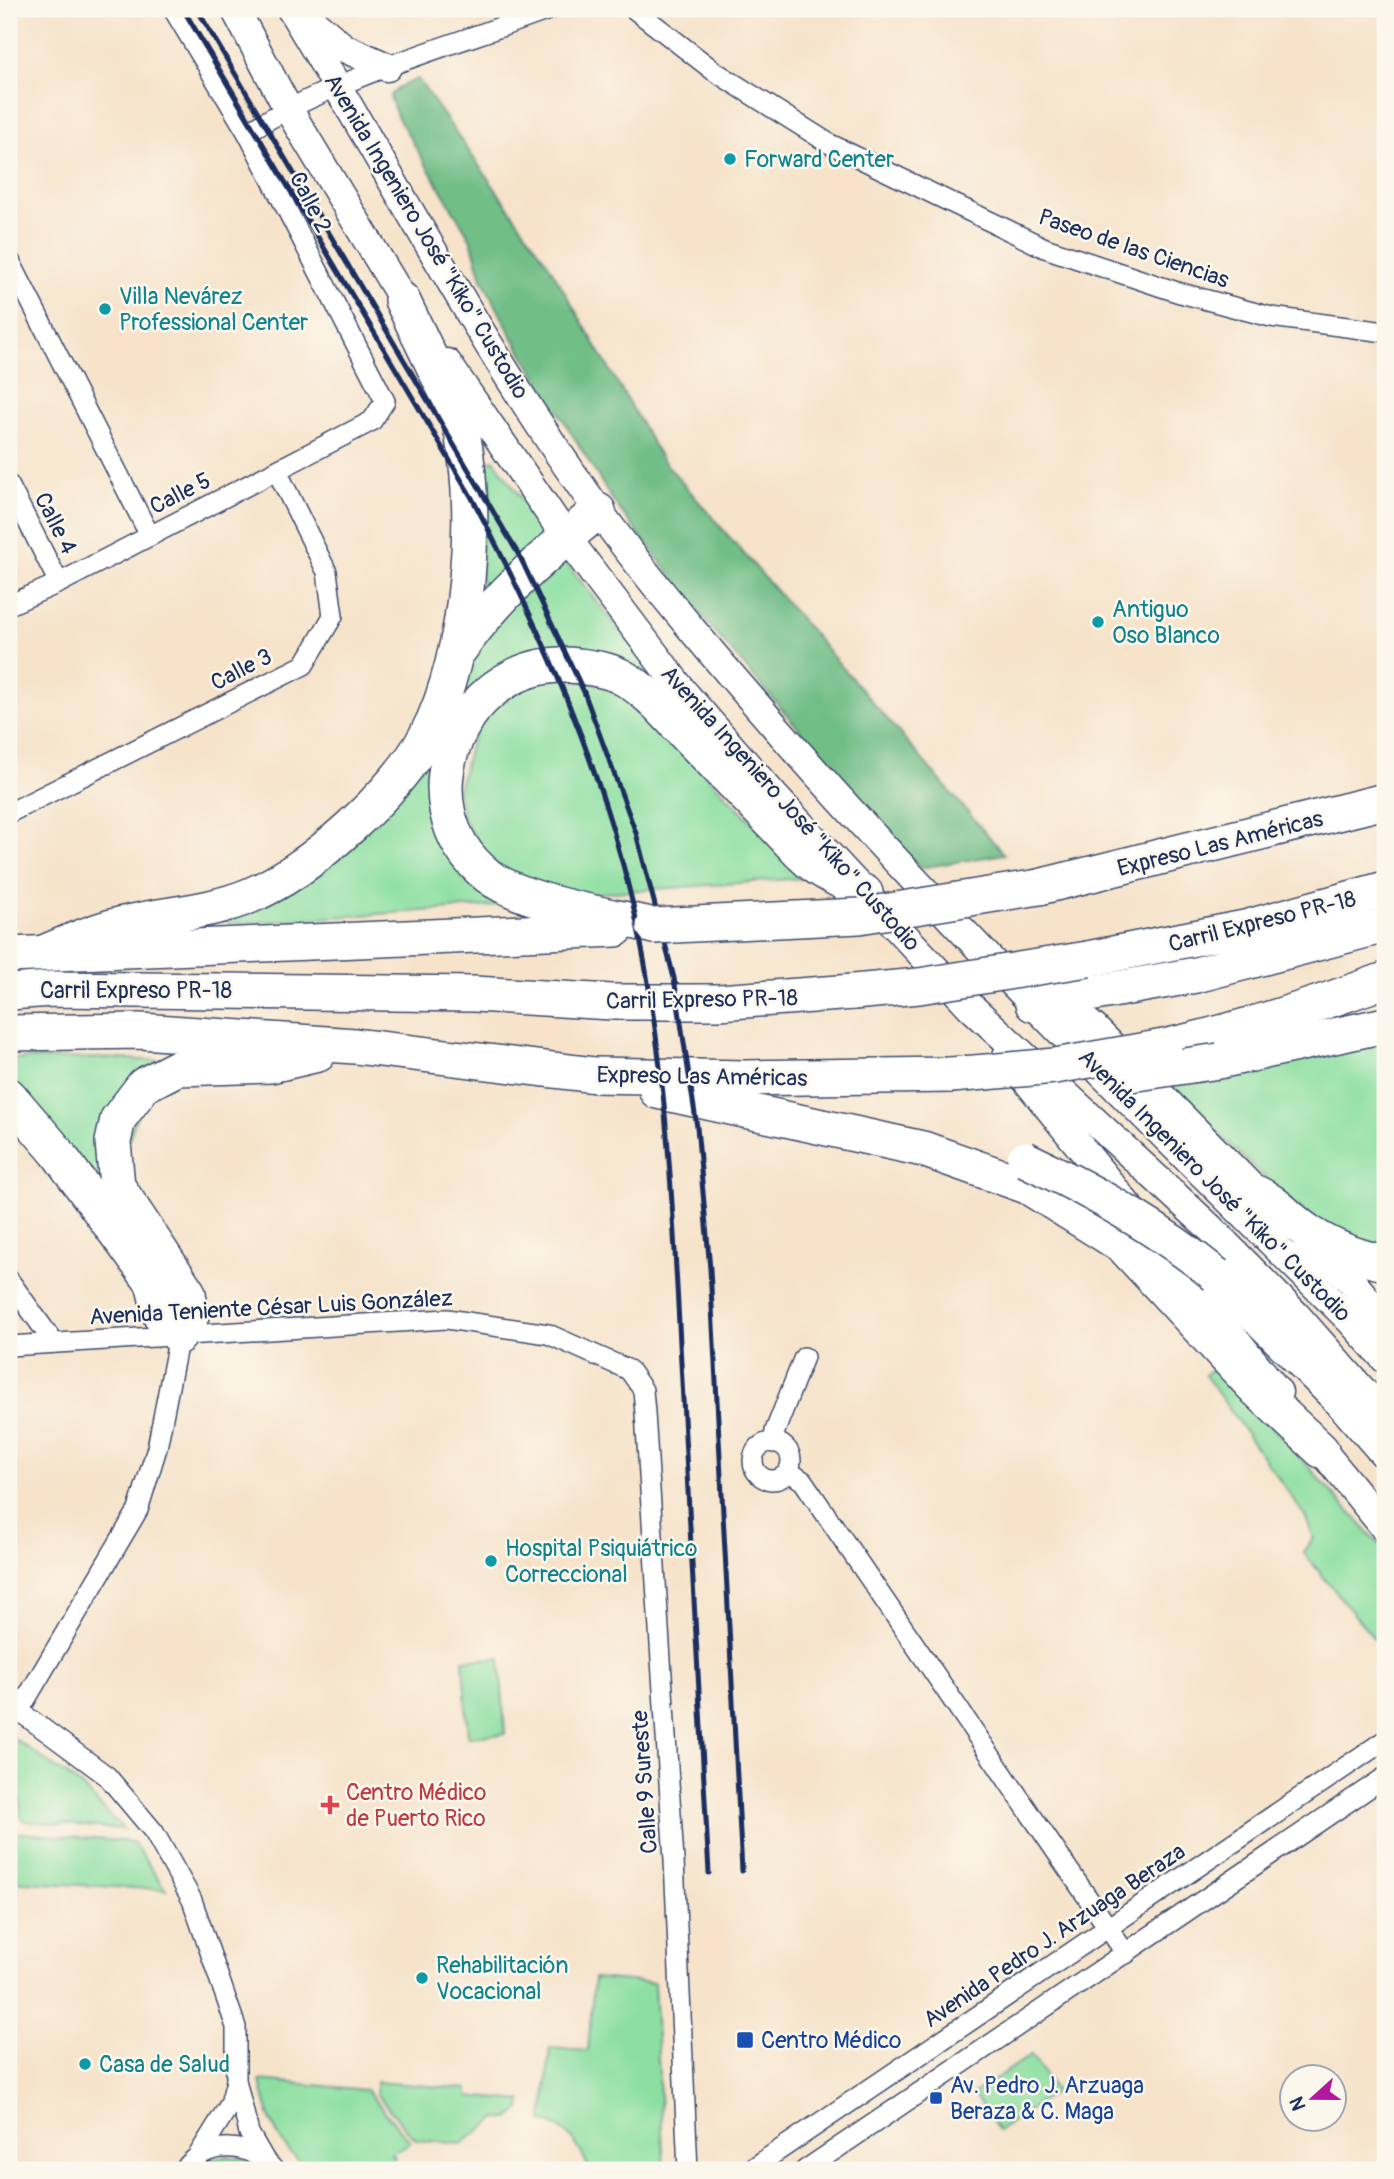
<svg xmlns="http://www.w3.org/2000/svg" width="1394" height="2179" font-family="Pangolin,sans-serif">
<rect width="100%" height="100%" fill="#fbf7ec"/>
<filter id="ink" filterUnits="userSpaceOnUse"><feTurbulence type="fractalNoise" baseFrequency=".0143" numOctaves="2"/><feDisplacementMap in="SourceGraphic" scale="14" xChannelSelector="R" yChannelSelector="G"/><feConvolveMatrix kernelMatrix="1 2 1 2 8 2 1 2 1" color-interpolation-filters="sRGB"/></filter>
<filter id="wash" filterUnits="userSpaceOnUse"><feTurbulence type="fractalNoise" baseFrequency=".00686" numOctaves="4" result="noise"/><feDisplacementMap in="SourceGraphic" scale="28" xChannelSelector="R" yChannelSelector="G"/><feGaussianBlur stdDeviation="1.57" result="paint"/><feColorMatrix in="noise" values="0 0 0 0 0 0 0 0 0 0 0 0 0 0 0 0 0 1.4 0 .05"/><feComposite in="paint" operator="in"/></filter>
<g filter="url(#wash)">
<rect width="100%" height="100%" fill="#f6e3ca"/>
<g fill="#8cdfa1" stroke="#548780" stroke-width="2">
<polygon points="494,460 549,537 481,601 481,468 484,463"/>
<polygon points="564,560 657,678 651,684 558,652 434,770 499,902 494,906 230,924 226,915 359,837 483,626"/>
<polygon points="541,676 620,687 807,878 585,894 558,893 489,862 463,818 457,792 478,719"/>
<polygon points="1385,1035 1385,1250 1343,1238 1295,1205 1168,1087 1334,1041"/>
<polygon points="100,1058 168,1061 152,1068 110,1200 9,1081 9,1059"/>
<polygon points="1216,1365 1385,1551 1385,1652 1303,1552 1314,1538 1305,1516 1205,1375"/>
<polygon points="500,1658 505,1734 468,1737 463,1660"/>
<polygon points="9,1735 80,1785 123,1829 25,1821 21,1817 20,1799 9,1798"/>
<polygon points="9,1832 133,1842 166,1890 9,1881"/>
<path d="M 594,1978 L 654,1983 L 664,2170 L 590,2170 C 577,2144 572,2130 543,2121 L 550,2048 L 588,2051 Z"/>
<polygon points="1031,2055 1056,2091 999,2131 974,2094"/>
<path d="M 260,2080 L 366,2090 L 411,2142 L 391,2154 L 395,2157 L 385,2170 C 367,2170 330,2175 315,2169 C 279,2156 266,2112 260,2080 Z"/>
<polygon points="376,2082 468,2089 468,2096 522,2101 520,2110 509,2119 497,2118 461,2144 416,2140 376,2094"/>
<polygon points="226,2156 241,2158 260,2170 194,2170 212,2159"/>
</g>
<polygon fill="#71be87" stroke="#467672" stroke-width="2" points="418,79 549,265 661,458 1004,854 920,868 713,630 613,501 513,338 482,279 471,240 397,116 390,97 397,88"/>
</g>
<g filter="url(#ink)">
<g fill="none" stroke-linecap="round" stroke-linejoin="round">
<defs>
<g id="minor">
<polyline points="634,9 714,71 830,144 1045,248 1177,292 1271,317 1385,332"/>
<path d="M 247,132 C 341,75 449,47 551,9"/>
<polyline points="9,259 150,536"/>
<polyline points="9,485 59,583"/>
<polyline points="9,605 59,583 372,421 385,401 247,132 173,9"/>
<polyline points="9,813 304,665 333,616 327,572 277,471"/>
<polyline points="9,1280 54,1343"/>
<polyline points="9,1346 447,1319 548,1334 629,1370 643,1390 645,1413 674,1860 688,2170"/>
<circle cx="772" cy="1461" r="19"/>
<polyline points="774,1443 775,1431 804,1357"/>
<polyline points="788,1471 803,1481 1126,1954"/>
<polyline points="9,1707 19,1711 107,1776 154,1832 192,1900 236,2027 236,2080 249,2133 264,2159"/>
<polyline points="19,1711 138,1510 157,1448 179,1336"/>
<polyline points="197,2157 230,2104 236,2081"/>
<path d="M 184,2170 C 206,2140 251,2141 274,2170"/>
<polyline points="750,2170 1385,1740"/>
<polyline points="805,2170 1385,1777"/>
</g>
<g id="secondary">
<polyline points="235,9 287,107 413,316"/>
<path d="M 291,9 C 393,176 483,351 598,510 C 654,587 718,661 781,733 C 961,939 1157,1128 1350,1320 L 1385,1359"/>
<polyline points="305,15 344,48 387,67"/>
<polyline points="447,363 566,537 684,693 774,796 970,1006 1210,1228 1296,1315 1385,1416"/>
<polyline points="1048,990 1094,1028 1272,1208"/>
<polyline points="1007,1056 1278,1392"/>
<polyline points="1307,1240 1352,1282 1385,1321"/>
<polyline points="1308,1433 1385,1528"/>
</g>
<g id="motorway">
<path d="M 459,650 C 498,594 546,554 598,511"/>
<polyline points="1039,887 1385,801"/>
<path d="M 654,926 C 609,915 523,903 488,876 C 396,804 464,651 579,666 C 593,668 608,670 620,676 C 648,690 670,718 691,740 C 720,769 748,798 776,827 C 788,839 800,855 814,865 C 829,876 848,884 865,893"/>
<path d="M 46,952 C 65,944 85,935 105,929 C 152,914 203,915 249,896 C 309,872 397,792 427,735 C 469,655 481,506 459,419 C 456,406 447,393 441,381 C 428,354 415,327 402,300"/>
<polyline points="9,955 616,929"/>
<polyline points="1088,959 1245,928 1385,889"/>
<polyline points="9,992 52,989 474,994 612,1002 719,1002 853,992"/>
<polyline points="1033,1004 1196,975 1385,925"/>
<polyline points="9,1033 141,1031 355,1046 595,1075 745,1078 951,1075"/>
<path d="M 1164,1047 C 1240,1030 1312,1007 1385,980"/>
<polyline points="1219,1061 1385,1025"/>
<polyline points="657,1091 923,1149 1027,1186 1123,1246 1257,1390 1321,1450"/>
<polyline points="9,1096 57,1152 153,1283 161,1316 179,1336 191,1316 188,1293 117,1186 113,1142 118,1119 144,1085 177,1068 271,1065 318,1054"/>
<path d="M 1256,1193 C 1276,1202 1287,1217 1304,1229 C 1329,1247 1356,1257 1385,1263"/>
<polyline points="1216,1275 1342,1401 1385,1450"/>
</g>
</defs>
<use href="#minor" stroke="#3c4a6e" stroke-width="22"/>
<use href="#secondary" stroke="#3c4a6e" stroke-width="31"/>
<use href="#motorway" stroke="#3c4a6e" stroke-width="38"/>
<use href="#minor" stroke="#fff" stroke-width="19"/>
<use href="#secondary" stroke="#fff" stroke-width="28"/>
<use href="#motorway" stroke="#fff" stroke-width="35"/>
<g stroke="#1b2f5e" stroke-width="5">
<path d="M 183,9 L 472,498 C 540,627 600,762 633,905 C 667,1056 673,1209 681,1363 C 691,1533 700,1703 709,1873"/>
<polyline points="197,9 520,557 584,692 636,833 674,978 697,1127 710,1269 742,1871"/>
</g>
<defs>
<g id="motorway-bridge">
<polyline points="654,926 859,916 1039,887"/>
<polyline points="853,992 919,986 1088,959"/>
<polyline points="1131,1074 1219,1061"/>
<polyline points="951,1075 1055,1066 1164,1047"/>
<path d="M 1025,1159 C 1093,1191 1157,1227 1216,1275"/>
</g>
</defs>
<use href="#motorway-bridge" stroke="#3c4a6e" stroke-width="38" stroke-linecap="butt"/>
<use href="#motorway-bridge" stroke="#fff" stroke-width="35"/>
</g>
</g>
<g fill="#0f9aa8" stroke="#fbf7ec" stroke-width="2.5">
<circle cx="730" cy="159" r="7"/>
<circle cx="105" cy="309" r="7"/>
<circle cx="1098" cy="622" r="7"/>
<circle cx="491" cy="1561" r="7"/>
<circle cx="422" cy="1978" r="7"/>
<circle cx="85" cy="2064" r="7"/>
</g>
<path fill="#e0444e" stroke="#fbf7ec" stroke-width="2.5" d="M326.5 1794.5h7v7h7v7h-7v7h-7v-7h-7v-7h7z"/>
<g fill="#1a4fb4" stroke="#fbf7ec" stroke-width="2.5">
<rect x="736" y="2031" width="18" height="18" rx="3.5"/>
<rect x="929" y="2091" width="14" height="14" rx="3.5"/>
</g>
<g text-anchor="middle" stroke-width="5" stroke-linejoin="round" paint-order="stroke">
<g font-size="23" fill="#0d838f" stroke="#fbf7ec" text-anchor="start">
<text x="744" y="167">Forward Center</text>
<text x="119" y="304">Villa Nevárez<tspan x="119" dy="26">Professional Center</tspan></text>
<text x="1112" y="617">Antiguo<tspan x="1112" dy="26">Oso Blanco</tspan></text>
<text x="505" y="1556">Hospital Psiquiátrico<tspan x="505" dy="26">Correccional</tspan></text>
<text x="436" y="1973">Rehabilitación<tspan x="436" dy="26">Vocacional</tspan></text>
<text x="99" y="2072">Casa de Salud</text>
</g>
<g font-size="23" fill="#1b2f5e" stroke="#fbf7ec">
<text transform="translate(311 202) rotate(63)" y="8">Calle 2</text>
<text transform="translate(427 236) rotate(59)" y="8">Avenida Ingeniero José "Kiko" Custodio</text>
<text transform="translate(1134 248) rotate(19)" y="8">Paseo de las Ciencias</text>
<text transform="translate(180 493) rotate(-27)" y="8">Calle 5</text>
<text transform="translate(56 523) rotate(63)" y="8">Calle 4</text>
<text transform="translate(241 669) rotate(-27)" y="8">Calle 3</text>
<text transform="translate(791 808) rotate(48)" y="8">Avenida Ingeniero José "Kiko" Custodio</text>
<text transform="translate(1220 843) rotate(-14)" y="8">Expreso Las Américas</text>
<text transform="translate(1262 921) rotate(-14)" y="8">Carril Expreso PR-18</text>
<text x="136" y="998">Carril Expreso PR-18</text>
<text transform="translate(702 999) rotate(-1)" y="8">Carril Expreso PR-18</text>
<text transform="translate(702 1076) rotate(1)" y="8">Expreso Las Américas</text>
<text transform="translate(1215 1185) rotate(45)" y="8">Avenida Ingeniero José "Kiko" Custodio</text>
<text transform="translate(271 1307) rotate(-3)" y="8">Avenida Teniente César Luis González</text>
<text transform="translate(644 1782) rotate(-94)" y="8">Calle 9 Sureste</text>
<text transform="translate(1054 1935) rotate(-34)" y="8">Avenida Pedro J. Arzuaga Beraza</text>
</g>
<g font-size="23" fill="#be3a42" stroke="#fbf7ec" text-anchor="start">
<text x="346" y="1800">Centro Médico<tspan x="346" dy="26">de Puerto Rico</tspan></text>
</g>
<g font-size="23" fill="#164399" stroke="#fbf7ec" text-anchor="start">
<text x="761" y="2048">Centro Médico</text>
<text x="950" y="2093">Av. Pedro J. Arzuaga<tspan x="950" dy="26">Beraza &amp; C. Maga</tspan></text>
</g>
</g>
<rect width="1394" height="2179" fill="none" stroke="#fbf7ec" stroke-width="35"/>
<g transform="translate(1313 2098) rotate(249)"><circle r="33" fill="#fbf7ec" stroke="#a1a7b3" stroke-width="2"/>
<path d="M0-5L12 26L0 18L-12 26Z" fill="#b5179e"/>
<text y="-10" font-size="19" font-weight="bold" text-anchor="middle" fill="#1b2f5e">N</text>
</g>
</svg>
